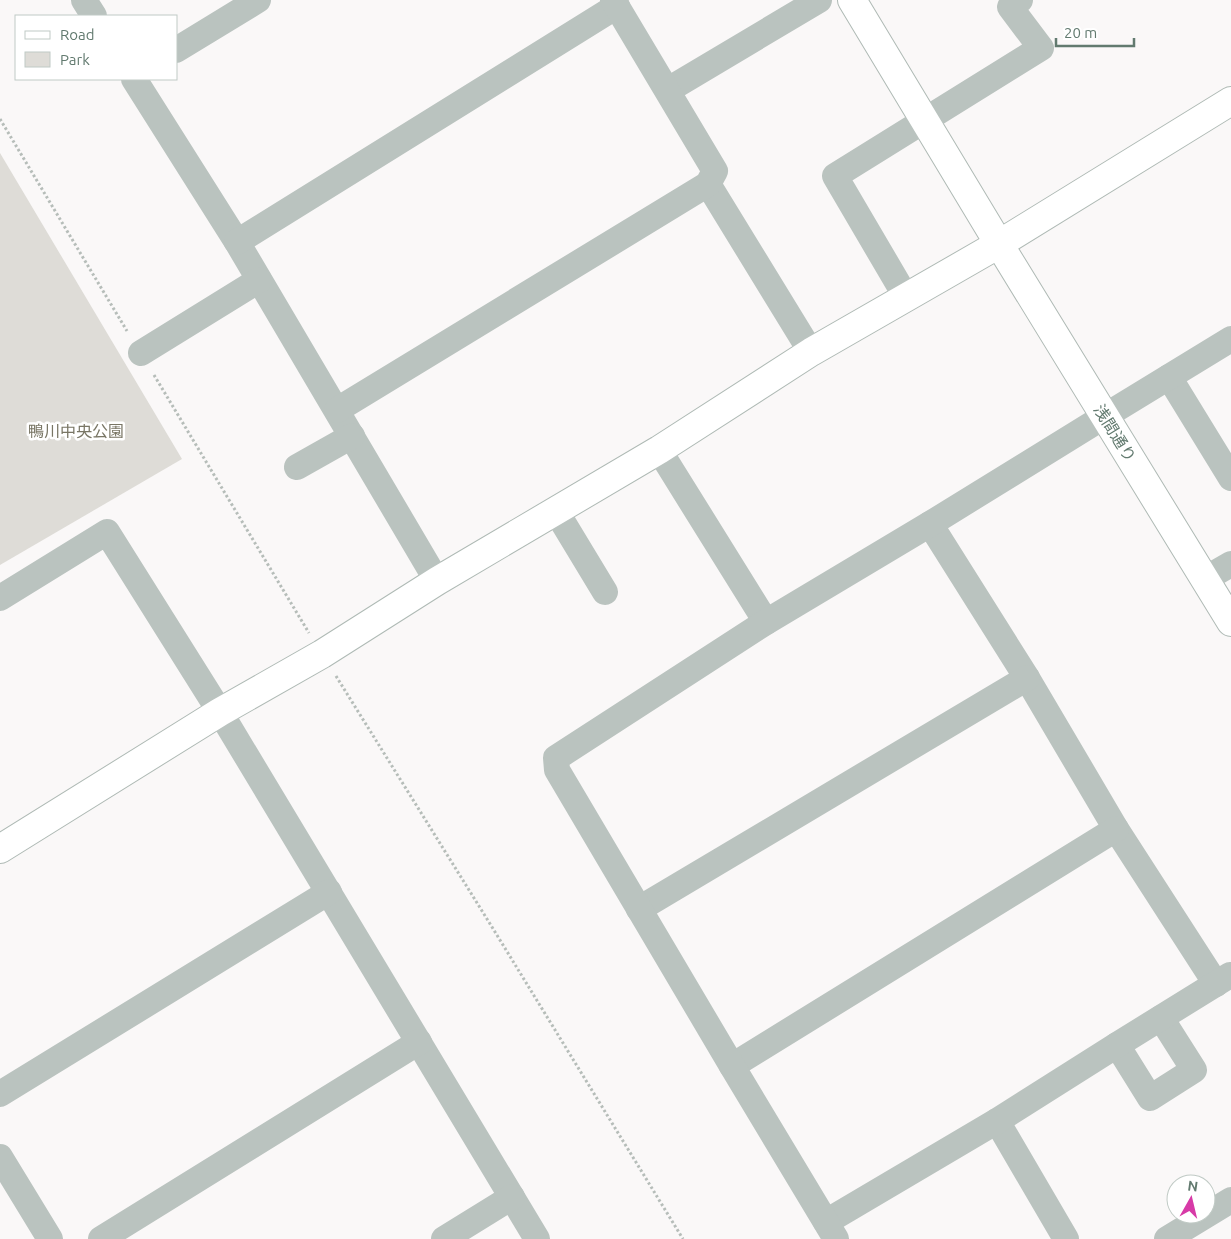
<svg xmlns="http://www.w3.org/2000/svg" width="1231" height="1239" font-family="Ubuntu,'Noto Sans JP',sans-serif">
<rect width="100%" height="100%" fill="#faf8f8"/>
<polygon fill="#dedcd7" points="0,153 182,459 0,565"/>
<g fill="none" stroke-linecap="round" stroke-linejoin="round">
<defs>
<g id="secondary">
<polyline points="852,0 999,244 1231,622"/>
<polyline points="0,849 220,712 322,654 437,581 659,450 811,352 999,244 1231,101"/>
</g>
</defs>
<use href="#secondary" stroke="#afbab5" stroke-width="30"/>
<g stroke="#b6bdb9" stroke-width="3" stroke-dasharray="2.5 2.5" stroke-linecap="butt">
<polyline points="0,119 127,331"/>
<polyline points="154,375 309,633"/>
<polyline points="336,676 492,927 683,1239"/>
</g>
<g stroke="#bac3bf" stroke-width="26">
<polyline points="84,0 94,16"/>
<polyline points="176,50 258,0"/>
<polyline points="134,79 237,242 437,581"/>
<polyline points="668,90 819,0"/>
<polyline points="708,184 811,352"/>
<polyline points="237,242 617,6"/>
<polyline points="906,297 835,176 1041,48 1010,7 1020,0"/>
<polyline points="141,353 259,280"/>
<polyline points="1169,377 1231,478"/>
<polyline points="337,410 708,184 715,171 613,0"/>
<polyline points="659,450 766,622"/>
<polyline points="297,467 352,436"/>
<polyline points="556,511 605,592"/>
<polyline points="930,524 1027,678 1116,829 1216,984"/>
<polyline points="1205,579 1231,564"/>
<polyline points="0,598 107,532 220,712 537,1239"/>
<polyline points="639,909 1027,678"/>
<polyline points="1117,1045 1150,1098 1194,1070 1161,1018"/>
<polyline points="732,1066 1116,829"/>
<polyline points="0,1094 329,892"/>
<polyline points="997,1121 1066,1239"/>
<polyline points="0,1157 50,1239"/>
<polyline points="826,1222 997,1121 1117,1045 1230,975"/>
<polyline points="101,1239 419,1042"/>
<polyline points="444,1239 512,1197"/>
<polyline points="836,1239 732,1066 557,770 556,758 766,622 930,524 1105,416 1231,339"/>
<polyline points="1167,1239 1231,1200"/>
</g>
<use href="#secondary" stroke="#fff" stroke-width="28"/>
</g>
<g text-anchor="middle" stroke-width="5" stroke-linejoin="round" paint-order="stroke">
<g font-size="16" fill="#797665" stroke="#fff">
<text x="76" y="437">鴨川中央公園</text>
</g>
<g font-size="16" fill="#627a6f" stroke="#fff">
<text transform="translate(1115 433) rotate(58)" y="6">浅間通り</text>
</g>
</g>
<rect x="15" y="15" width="162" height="65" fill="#ffffff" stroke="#c0cac5"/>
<rect x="25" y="31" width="25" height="8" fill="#ffffff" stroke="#c0cac5"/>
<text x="60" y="40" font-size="15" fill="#627a6f">Road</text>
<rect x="25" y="52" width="25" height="15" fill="#dedcd7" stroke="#c0cac5"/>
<text x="60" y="65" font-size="15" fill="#627a6f">Park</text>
<g transform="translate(1191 1199) rotate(8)"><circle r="24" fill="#ffffff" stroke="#c0cac5"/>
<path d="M0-4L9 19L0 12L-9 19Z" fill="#d73aa7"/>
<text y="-8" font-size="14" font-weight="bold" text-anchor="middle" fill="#627a6f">N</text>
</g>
<path d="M1056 38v8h78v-8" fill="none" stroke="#627a6f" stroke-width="2.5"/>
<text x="1064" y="38" font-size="15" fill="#627a6f" stroke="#ffffff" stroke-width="4" paint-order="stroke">20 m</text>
</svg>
